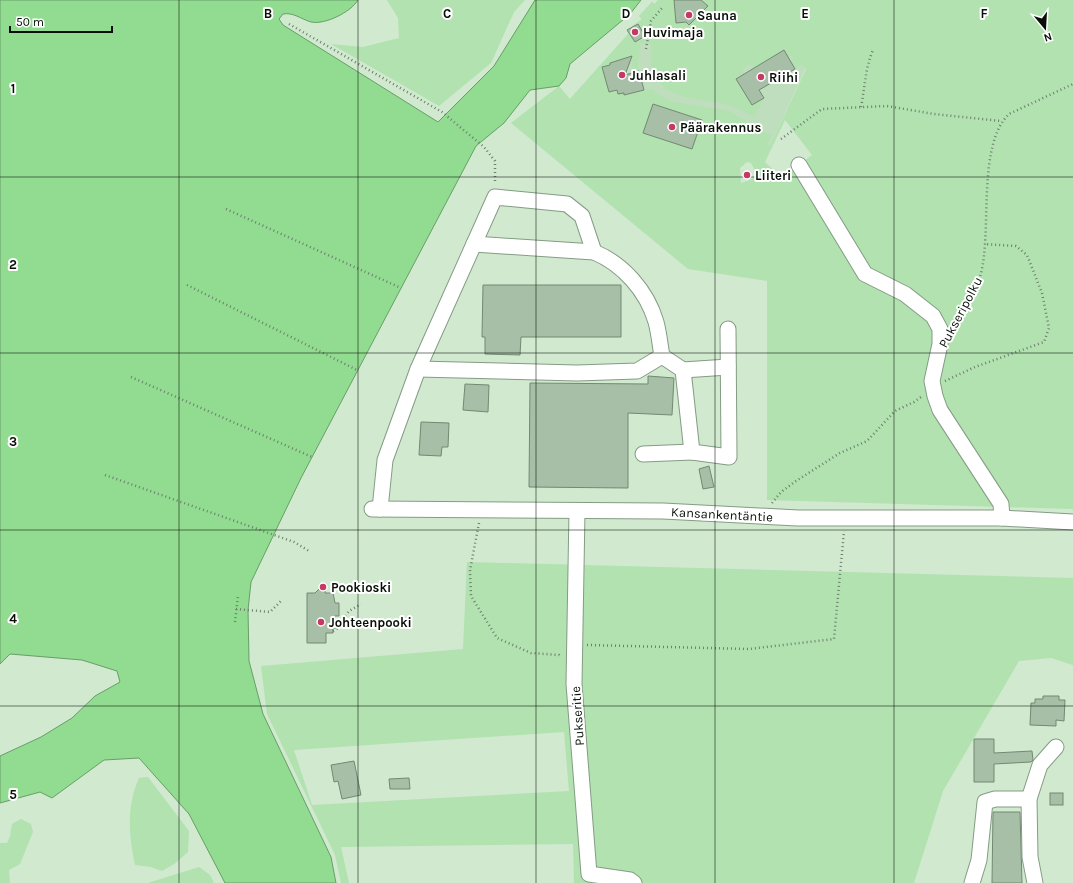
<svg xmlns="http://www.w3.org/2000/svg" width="1073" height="883" font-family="Karla,sans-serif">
<rect width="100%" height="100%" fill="#d0e9cf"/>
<polygon fill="#bfdebe" points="658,0 812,54 770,146 768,145 772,136 570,99 629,33 627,30 638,24 642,19 639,16 652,2 655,4"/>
<g fill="#b1e2b0" fill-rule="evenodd">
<polygon points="387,0 525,0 514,12 491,63 439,106 331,44 363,47 399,38 398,18"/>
<path d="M 658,0 L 1073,0 L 1073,509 L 767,500 L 767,281 L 688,269 L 511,123 L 559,86 L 570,99 L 629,33 L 627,30 L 642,19 L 639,16 L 652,2 L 655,4 ZM 640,43 L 651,44 L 651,69 L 656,80 L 669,91 L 684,97 L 722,103 L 739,109 L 754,117 L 764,98 L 752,105 L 737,79 L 745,74 L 742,69 L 750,64 L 753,69 L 791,56 L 794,60 L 791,62 L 795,69 L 802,64 L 806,69 L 770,146 L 768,144 L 772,136 L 729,111 L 668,101 L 652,89 L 625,95 L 624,93 L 618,94 L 603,67 L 610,65 L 610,63 L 630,57 L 634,73 L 639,71 C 637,60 640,54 640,43 ZM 785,120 L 812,155 L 782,178 L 765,162 ZM 747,162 L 751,163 L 757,174 L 750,180 L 741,183 L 740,168 Z"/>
<path d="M 467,562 L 1073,578 L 1073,665 L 1051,658 L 1019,661 L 943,791 L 914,883 L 574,883 L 573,844 L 341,847 L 349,883 L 341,883 L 335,855 L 267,714 L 261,666 L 463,649 ZM 564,732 L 569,791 L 312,805 L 294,750 Z"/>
<path d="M 148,777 L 189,831 L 188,852 L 174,864 L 162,871 L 151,867 L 135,865 C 129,834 126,808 139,778 Z"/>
<polygon points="21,819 31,824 33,832 20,864 9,870 10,883 0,883 0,843 7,843 10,836 12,824"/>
<polygon points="199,867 210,875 214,883 148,883"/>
</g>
<path fill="#91dc91" stroke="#689e68" d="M 0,0 L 358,0 C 351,12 325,25 311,22 C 301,19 293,12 283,14 L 279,19 L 283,25 L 438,122 L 494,66 L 535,0 L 641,0 L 630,14 L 570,64 L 566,78 L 559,86 L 530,90 L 504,123 L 476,146 L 301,478 L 251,582 L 248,610 L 249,661 L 263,714 L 331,857 L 336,883 L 225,883 L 189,814 L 139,758 L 104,760 L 52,798 L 40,792 L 0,803 L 0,756 L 41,737 L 72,718 L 95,696 L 120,682 L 117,671 L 82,660 L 10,654 L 0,664 Z"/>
<g fill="#a7bfa6" stroke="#728972">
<polygon points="674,0 701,0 708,6 689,25 686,22 676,23"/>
<polygon points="638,24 645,36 635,42 627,30"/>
<polygon points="784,50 795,69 759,90 764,98 752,105 736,79"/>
<polygon points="632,56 625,75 639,71 644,90 624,95 624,93 618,94 617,90 609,92 602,67 610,65 610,63"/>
<polygon points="653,104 702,120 692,149 643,133"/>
<polygon points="483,285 621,285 621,337 521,337 520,355 485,354 485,337 482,337"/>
<polygon points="648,376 674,378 672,415 628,413 628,488 529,487 530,383 648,384"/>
<polygon points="465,384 489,385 488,412 463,410"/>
<polygon points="421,422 449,423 448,447 442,447 441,456 419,455"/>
<polygon points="709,466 714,487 703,489 699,469"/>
<polygon points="325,583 325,593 333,593 335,603 339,603 339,616 335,616 336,628 333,628 333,633 326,633 326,643 307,643 307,593 315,593"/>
<polygon points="1043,696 1059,696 1059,700 1065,700 1064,721 1056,720 1056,726 1030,725 1031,703 1035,703 1035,699 1043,699"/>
<polygon points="974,739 994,739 994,753 1032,751 1033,760 1031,762 994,764 994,782 974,782"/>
<polygon points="354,761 361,795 342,799 338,781 334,782 331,765"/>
<polygon points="409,778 410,789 390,789 389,779"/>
<rect x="1050" y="793" width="13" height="12"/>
<polygon points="993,812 1020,812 1022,883 992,883"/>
</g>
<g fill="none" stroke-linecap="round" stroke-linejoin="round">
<defs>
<g id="minor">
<polyline points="799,165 865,274 905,294 933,316 940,329 940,344 932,381 935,396 940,410 1001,504 1002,518"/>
<path d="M 474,244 L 594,252 C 623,264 647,291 656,322 C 659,333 660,345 662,356 L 683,370 L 692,452 L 729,457 L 728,329"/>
<polyline points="418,369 577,373 637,371 662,356"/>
<polyline points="683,370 728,367"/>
<polyline points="643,454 692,452"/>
<polyline points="372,509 663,511 798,518 1002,518 1073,522"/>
<polyline points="380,509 385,460 418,369 495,197 567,204 582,216 594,252"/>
<polyline points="577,511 574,684 589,874 630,880 634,883"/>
<polyline points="972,883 979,860 985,802 995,799 1029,799"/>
<polyline points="1035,883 1030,857 1029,799 1040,765 1056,747"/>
</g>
</defs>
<use href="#minor" stroke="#849c84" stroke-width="17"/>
<g stroke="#6e7f6e" stroke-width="2.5" stroke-dasharray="1 3" stroke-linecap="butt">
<polyline points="289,24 442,112 484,147 495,161 495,184"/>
<polyline points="646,49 651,21 662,8"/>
<polyline points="641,78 648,76"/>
<path d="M 861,107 C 865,87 865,69 873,50"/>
<polyline points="781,139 822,109 887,106 934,114 1001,121"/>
<polyline points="226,209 401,288"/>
<polyline points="187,285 357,370"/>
<path d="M 952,324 C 960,311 976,292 980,277 C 993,233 976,146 1009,114 L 1073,84"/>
<polyline points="131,377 312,457"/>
<polyline points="945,381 975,367 1044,342 1049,328 1042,293 1027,255 1016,246 984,244"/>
<polyline points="105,475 294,542 309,551"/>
<polyline points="772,503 781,492 796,481 840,453 867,441 895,411 914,402 921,397"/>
<polyline points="479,523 470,570 471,596 497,638 531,653 559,655 561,657"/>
<polyline points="236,609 270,612 281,601"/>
<polyline points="235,622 238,596"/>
<polyline points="333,631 336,630 349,611 361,604"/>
<polyline points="587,645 749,649 834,639 844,531"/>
</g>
<use href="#minor" stroke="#fff" stroke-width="15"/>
</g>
<path fill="none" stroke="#070f07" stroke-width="1" stroke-opacity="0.55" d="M 179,0 L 179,883M 358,0 L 358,883M 536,0 L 536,883M 715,0 L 715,883M 894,0 L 894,883M 0,177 L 1073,177M 0,353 L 1073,353M 0,530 L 1073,530M 0,706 L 1073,706"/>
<g fill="#c73965" stroke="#fff" stroke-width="1.5">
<circle cx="689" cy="15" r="4"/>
<circle cx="635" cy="32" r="4"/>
<circle cx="622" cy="75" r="4"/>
<circle cx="761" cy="77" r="4"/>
<circle cx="672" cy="127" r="4"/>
<circle cx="747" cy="175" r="4"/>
<circle cx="323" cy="587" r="4"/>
<circle cx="321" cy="622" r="4"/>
</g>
<g text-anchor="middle" stroke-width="4" stroke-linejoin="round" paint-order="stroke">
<g font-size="13" font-weight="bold" fill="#070f07" stroke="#fff" text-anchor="start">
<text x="697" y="20">Sauna</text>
<text x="643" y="37">Huvimaja</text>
<text x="630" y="80">Juhlasali</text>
<text x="769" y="82">Riihi</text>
<text x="680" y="132">Päärakennus</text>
<text x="755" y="180">Liiteri</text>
<text x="331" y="592">Pookioski</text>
<text x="329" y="627">Johteenpooki</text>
</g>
<g font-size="13" fill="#070f07" stroke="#fff">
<text transform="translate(960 312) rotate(-62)" y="5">Pukseripolku</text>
<text transform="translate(722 514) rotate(3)" y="5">Kansankentäntie</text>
<text transform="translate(577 716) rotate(-94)" y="5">Pukseritie</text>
</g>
</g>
<g font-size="13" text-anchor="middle" font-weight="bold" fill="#070f07" stroke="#fff" stroke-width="4" stroke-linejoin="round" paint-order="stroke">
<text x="268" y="18">B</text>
<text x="447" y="18">C</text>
<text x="626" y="18">D</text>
<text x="805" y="18">E</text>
<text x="984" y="18">F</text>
<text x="13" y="93">1</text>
<text x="13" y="269">2</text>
<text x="13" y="446">3</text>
<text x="13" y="623">4</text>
<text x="13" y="799">5</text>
</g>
<g transform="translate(1045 28) rotate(162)" stroke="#ffffff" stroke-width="3" paint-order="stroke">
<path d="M0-3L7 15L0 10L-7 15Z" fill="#070f07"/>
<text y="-6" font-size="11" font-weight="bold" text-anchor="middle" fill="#070f07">N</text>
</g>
<path d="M10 26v6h102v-6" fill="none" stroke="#070f07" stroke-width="2"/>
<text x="16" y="26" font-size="12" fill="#070f07" stroke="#ffffff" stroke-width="3" paint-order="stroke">50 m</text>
</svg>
